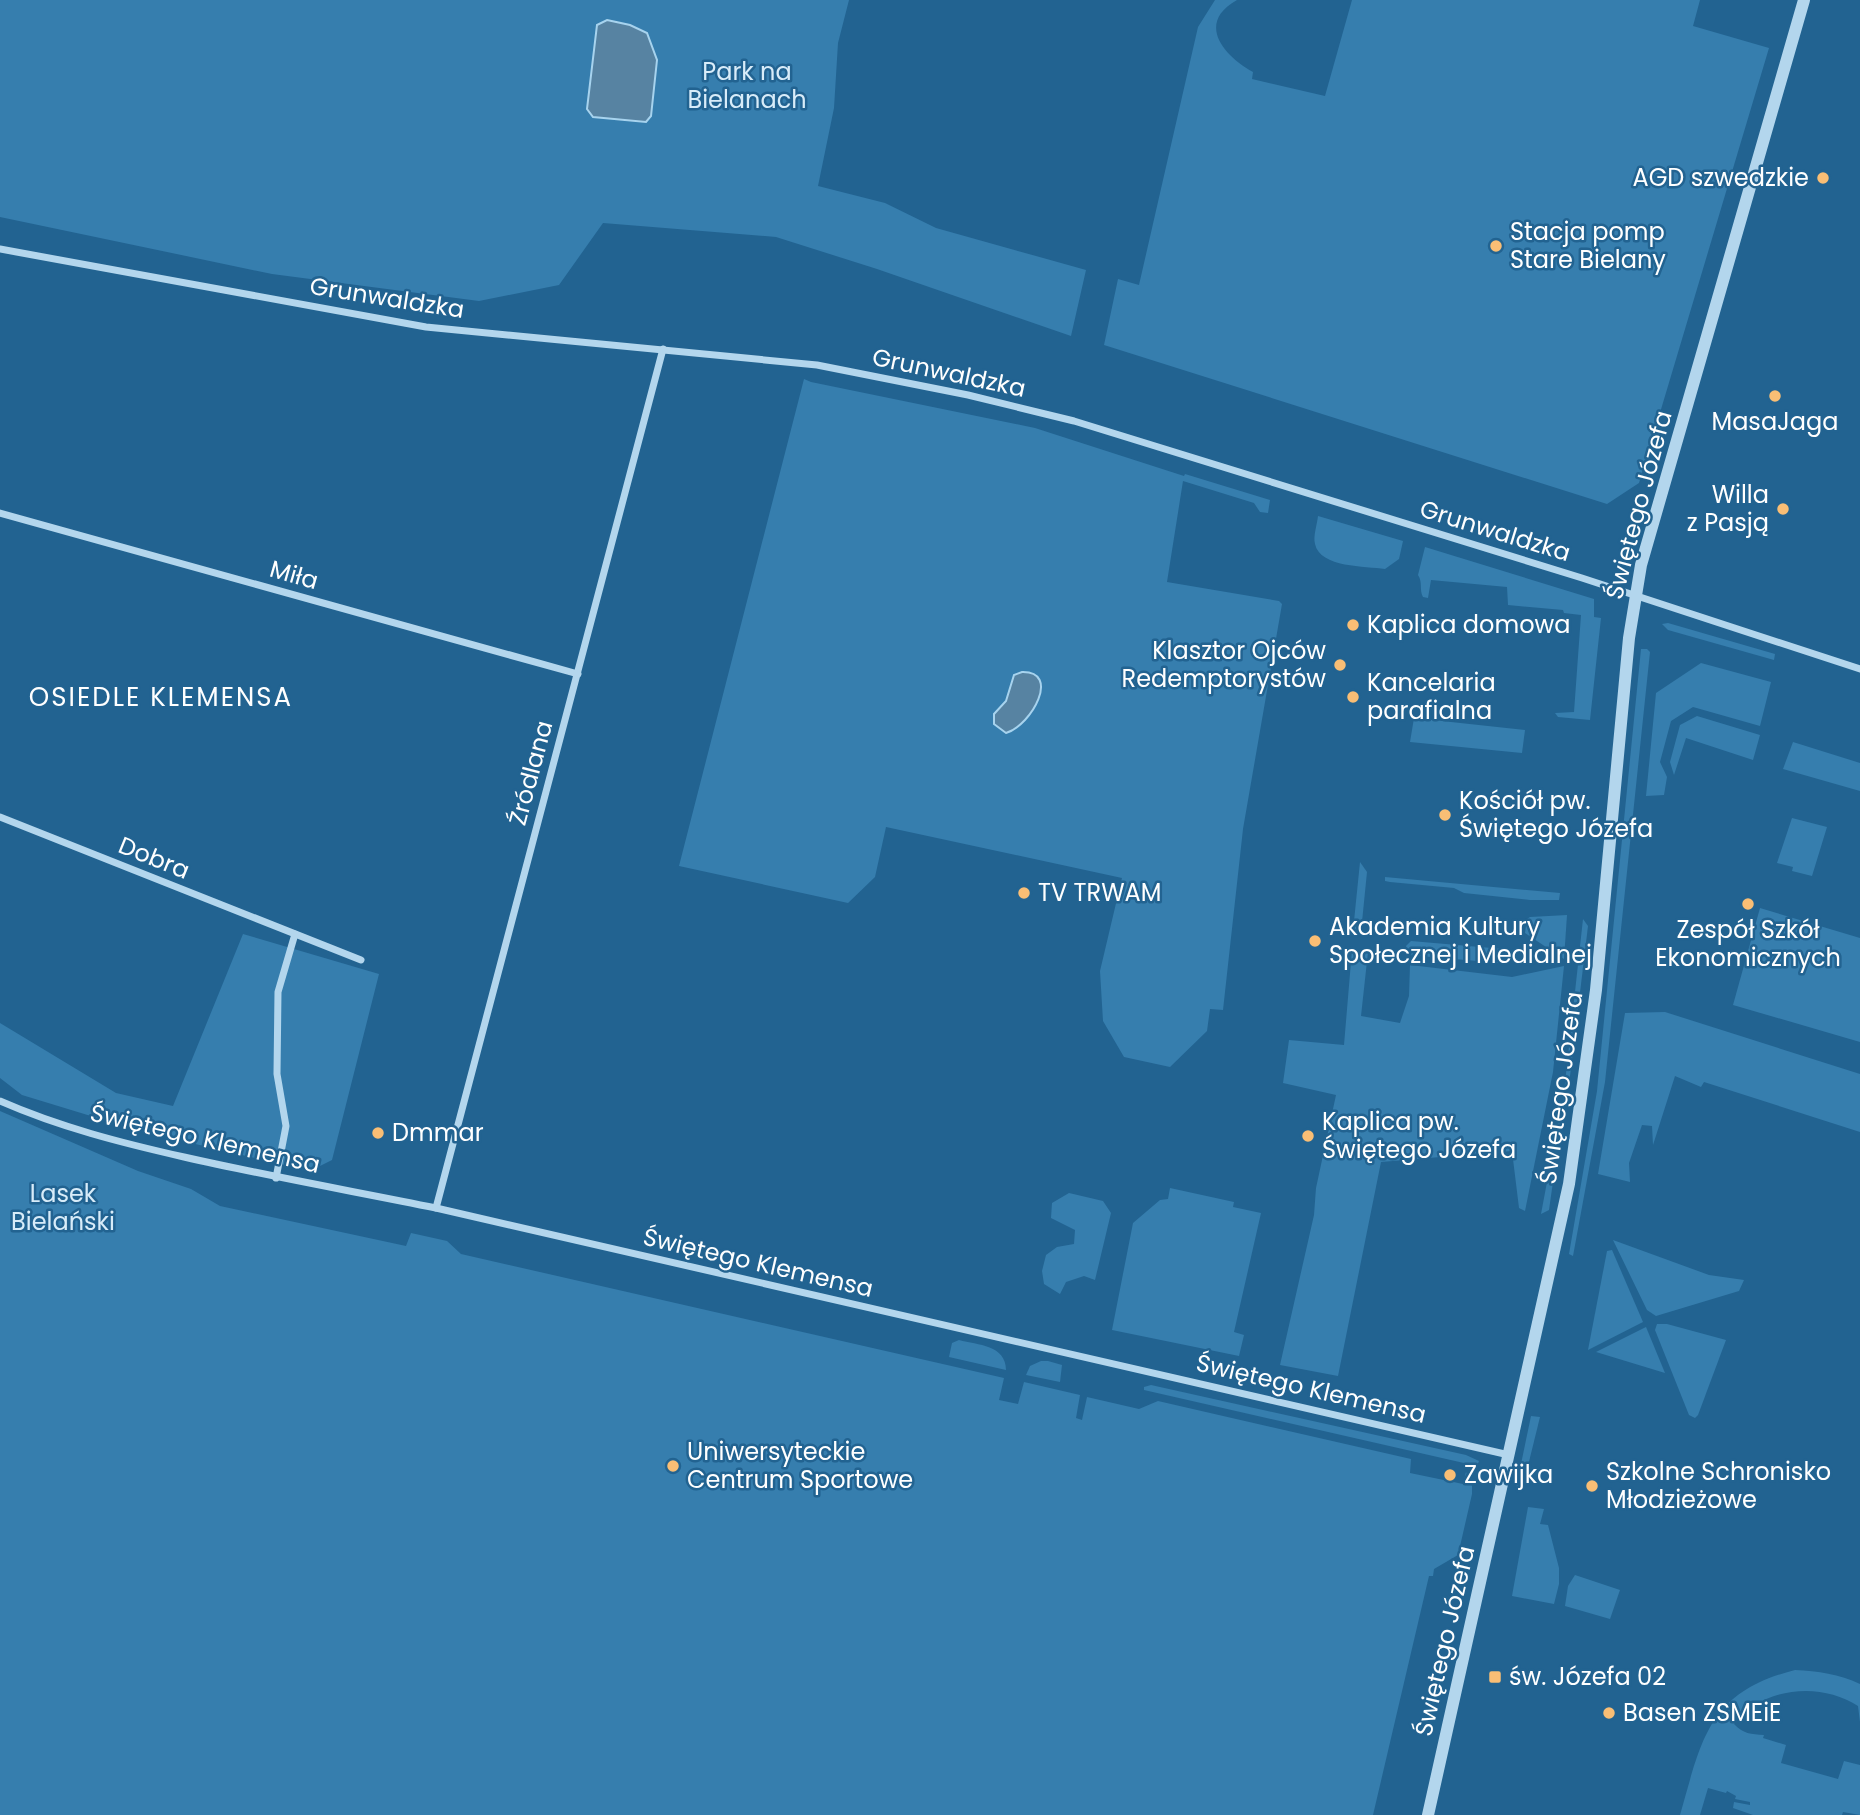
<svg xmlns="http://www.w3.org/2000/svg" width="1860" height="1815" font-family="Poppins,sans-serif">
<rect width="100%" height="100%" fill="#226391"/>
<g fill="#367eae">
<polygon points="0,0 849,0 838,43 834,108 818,186 885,203 936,228 1086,270 1071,336 877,269 776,237 603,223 559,285 479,301 272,274 0,217"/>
<path d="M 1215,0 L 1237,0 C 1196,23 1223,55 1253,72 L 1252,79 L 1325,96 L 1352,0 L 1700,0 L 1693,26 L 1769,48 L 1639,483 L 1607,504 L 1104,345 L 1118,279 L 1139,285 L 1198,27 Z"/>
<polygon points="804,379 811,382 1035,428 1184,476 1185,474 1270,500 1268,513 1260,512 1254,503 1183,481 1167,582 1279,601 1282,604 1243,829 1223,1010 1210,1009 1207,1031 1170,1067 1124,1057 1103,1021 1100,971 1122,878 886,827 875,877 848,903 679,866"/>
<path d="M 1318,516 L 1403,541 L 1399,559 L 1385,569 C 1366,566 1320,568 1315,544 C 1313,536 1317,525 1318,516 Z"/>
<path d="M 1425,547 L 1594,599 L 1594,617 L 1601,618 L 1590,720 L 1558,717 L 1555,713 L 1574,712 L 1581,615 L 1564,613 L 1563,610 L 1508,605 L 1507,587 L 1431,580 L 1428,598 L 1423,597 C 1419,590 1423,582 1418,575 Z"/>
<polygon points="1668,623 1775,654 1774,660 1668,630 1662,624"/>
<polygon points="1641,649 1647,649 1650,652 1605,1082 1573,1256 1569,1254 1597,1091"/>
<polygon points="1701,663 1771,682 1760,726 1693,707 1671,721 1660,762 1667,777 1664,795 1646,796 1656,693"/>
<polygon points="1697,716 1760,735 1753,760 1686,738 1674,775 1670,762 1680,725"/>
<polygon points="1414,718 1525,730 1522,753 1410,742"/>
<polygon points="1793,742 1860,763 1860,791 1783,769"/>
<polygon points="1792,818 1827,827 1812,876 1792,871 1793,867 1777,863"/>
<polygon points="1360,862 1367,872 1361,932 1353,931"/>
<polygon points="1385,877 1560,893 1559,900 1530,900 1464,893 1454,888 1390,882 1385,881"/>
<polygon points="1760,908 1860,938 1860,1042 1733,1005"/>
<polygon points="1567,915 1564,959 1525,933 1527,919 1530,917"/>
<polygon points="1583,919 1588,926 1567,1101 1563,1101"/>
<polygon points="243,934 379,974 332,1160 310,1171 140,1131 22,1095 0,1078 0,1023 116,1093 173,1106"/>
<polygon points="1411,941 1503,949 1507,956 1500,963 1409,955 1406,946"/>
<polygon points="1352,950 1368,952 1361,1016 1400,1023 1409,996 1410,965 1512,977 1564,966 1553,1072 1525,1211 1519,1208 1512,1151 1381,1162 1338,1376 1280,1365 1314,1215 1316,1188 1336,1095 1283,1083 1289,1040 1344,1045"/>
<polygon points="1665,1012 1860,1074 1860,1132 1704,1082 1701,1087 1675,1076 1653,1145 1652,1126 1642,1125 1629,1163 1630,1182 1598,1174 1625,1013"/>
<polygon points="0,1111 138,1171 191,1189 220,1206 406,1246 411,1233 447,1241 461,1254 1004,1378 999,1400 1018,1404 1024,1382 1080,1395 1076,1418 1082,1420 1087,1397 1139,1409 1158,1401 1411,1459 1410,1473 1463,1484 1466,1472 1472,1486 1472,1494 1458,1555 1434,1569 1433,1576 1429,1576 1373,1815 0,1815"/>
<polygon points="1559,1118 1562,1118 1549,1210 1541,1214"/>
<polygon points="1170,1188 1234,1202 1233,1207 1261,1213 1234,1332 1244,1335 1239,1356 1112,1330 1133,1223 1160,1200 1168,1199"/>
<polygon points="1069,1193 1103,1201 1111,1213 1095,1280 1084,1276 1066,1282 1060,1294 1044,1284 1042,1271 1046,1255 1057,1247 1074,1244 1075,1230 1051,1218 1052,1203"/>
<polygon points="1613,1240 1709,1275 1744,1280 1739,1291 1656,1316 1647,1310"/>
<polygon points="1612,1250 1643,1322 1588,1350 1607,1251"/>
<polygon points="1657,1324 1667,1324 1726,1340 1698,1415 1695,1418 1689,1415 1655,1330"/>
<polygon points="1646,1327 1665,1373 1596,1352"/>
<path d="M 959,1340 C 978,1345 1006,1345 1006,1370 L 949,1357 L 952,1343 Z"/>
<polygon points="1041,1361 1048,1361 1062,1365 1060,1382 1026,1375 1030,1366"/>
<polygon points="1151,1385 1466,1455 1479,1461 1477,1466 1144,1390 1144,1387"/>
<polygon points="1531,1416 1540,1417 1523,1486 1516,1488"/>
<polygon points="1528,1507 1544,1509 1540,1524 1548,1525 1559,1568 1559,1584 1554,1604 1512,1596"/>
<polygon points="1575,1575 1620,1590 1610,1619 1565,1606 1568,1586"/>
<path d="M 1795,1670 C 1818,1671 1839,1674 1860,1684 L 1860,1722 L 1858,1706 C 1820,1681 1763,1687 1734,1724 C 1743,1734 1751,1734 1764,1735 L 1763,1738 L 1786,1745 L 1781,1763 L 1838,1779 L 1844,1761 L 1860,1765 L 1860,1815 L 1843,1812 L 1842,1815 L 1753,1815 L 1733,1808 L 1734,1802 L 1750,1805 L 1750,1802 L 1735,1799 L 1736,1796 L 1727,1791 L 1726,1793 L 1708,1788 L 1700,1815 L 1680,1815 C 1702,1739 1708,1692 1795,1670 Z"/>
</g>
<g fill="#5783a2" stroke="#a7d3ee" stroke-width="2">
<polygon points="607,20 630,25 647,33 657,60 651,116 646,122 593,117 587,109 597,25"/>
<path d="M 1022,672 C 1061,671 1032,725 1006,733 L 994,724 L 994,714 L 1006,701 L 1014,675 Z"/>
</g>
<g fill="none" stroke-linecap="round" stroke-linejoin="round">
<g stroke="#b3d6ed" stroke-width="7">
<polyline points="0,249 426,327 817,365 968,395 1074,421 1582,578 1860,669"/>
<polyline points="0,513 578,674"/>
<polyline points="0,817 361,960"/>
<path d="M 0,1101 C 59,1127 122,1143 184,1157 C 268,1176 352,1191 436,1208 L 1509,1455"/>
<polyline points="276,1178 286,1126 277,1074 278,992 295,934"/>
<polyline points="436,1208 663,349"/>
</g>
<polyline stroke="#b3d6ed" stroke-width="12" points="1428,1815 1569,1184 1596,990 1629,638 1641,565 1804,0"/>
</g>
<g fill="#f9be75" stroke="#226391" stroke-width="2.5">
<circle cx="1823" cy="178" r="7"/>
<circle cx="1496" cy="246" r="7"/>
<circle cx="1775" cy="396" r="7"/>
<circle cx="1783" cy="509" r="7"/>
<circle cx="1353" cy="625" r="7"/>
<circle cx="1340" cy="665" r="7"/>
<circle cx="1353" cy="697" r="7"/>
<circle cx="1445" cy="815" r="7"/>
<circle cx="1024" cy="893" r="7"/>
<circle cx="1748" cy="904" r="7"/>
<circle cx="1315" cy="941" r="7"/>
<circle cx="378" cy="1133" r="7"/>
<circle cx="1308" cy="1136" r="7"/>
<circle cx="673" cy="1466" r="7"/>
<circle cx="1450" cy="1475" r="7"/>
<circle cx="1592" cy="1486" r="7"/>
<rect x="1488" y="1670" width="14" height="14" rx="3.5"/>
<circle cx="1609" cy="1713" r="7"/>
</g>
<g text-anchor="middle" stroke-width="5" stroke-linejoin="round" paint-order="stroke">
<g font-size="24" fill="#d8ecf9" stroke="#226391">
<text x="747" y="80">Park na<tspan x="747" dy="28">Bielanach</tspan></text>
<text x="63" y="1202">Lasek<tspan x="63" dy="28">Bielański</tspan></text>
</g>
<g font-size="24" fill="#fff" stroke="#226391" text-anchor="start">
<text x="1809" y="186" text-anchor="end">AGD szwedzkie</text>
<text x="1510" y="240">Stacja pomp<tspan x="1510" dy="28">Stare Bielany</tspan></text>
<text x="1775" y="430" text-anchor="middle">MasaJaga</text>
<text x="1769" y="503" text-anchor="end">Willa<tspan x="1769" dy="28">z Pasją</tspan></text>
<text x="1367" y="633">Kaplica domowa</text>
<text x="1326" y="659" text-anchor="end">Klasztor Ojców<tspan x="1326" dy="28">Redemptorystów</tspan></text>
<text x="1367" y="691">Kancelaria<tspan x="1367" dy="28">parafialna</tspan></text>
<text x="1459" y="809">Kościół pw.<tspan x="1459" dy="28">Świętego Józefa</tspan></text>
<text x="1038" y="901">TV TRWAM</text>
<text x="1329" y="935">Akademia Kultury<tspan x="1329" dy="28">Społecznej i Medialnej</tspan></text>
<text x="1748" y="938" text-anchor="middle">Zespół Szkół<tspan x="1748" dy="28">Ekonomicznych</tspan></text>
<text x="1322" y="1130">Kaplica pw.<tspan x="1322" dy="28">Świętego Józefa</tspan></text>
<text x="392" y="1141">Dmmar</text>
<text x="687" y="1460">Uniwersyteckie<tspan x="687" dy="28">Centrum Sportowe</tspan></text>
<text x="1606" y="1480">Szkolne Schronisko<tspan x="1606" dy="28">Młodzieżowe</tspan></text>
<text x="1464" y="1483">Zawijka</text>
<text x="1509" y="1685">św. Józefa 02</text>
<text x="1623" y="1721">Basen ZSMEiE</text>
</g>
<g font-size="24" fill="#fff" stroke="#226391">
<text transform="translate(387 298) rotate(9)" y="8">Grunwaldzka</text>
<text transform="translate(949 373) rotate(12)" y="8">Grunwaldzka</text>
<text transform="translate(1639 505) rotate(-75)" y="8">Świętego Józefa</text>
<text transform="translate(1495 531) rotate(17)" y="8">Grunwaldzka</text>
<text transform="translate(294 575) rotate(16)" y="8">Miła</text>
<text transform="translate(531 773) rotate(-75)" y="8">Źródlana</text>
<text transform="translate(154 858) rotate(22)" y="8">Dobra</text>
<text transform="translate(1561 1088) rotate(-82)" y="8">Świętego Józefa</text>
<text transform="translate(205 1139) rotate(13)" y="8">Świętego Klemensa</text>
<text transform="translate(758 1263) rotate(13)" y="8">Świętego Klemensa</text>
<text transform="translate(1311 1389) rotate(13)" y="8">Świętego Klemensa</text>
<text transform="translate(1445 1641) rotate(-77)" y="8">Świętego Józefa</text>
</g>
<g font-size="26" letter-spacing="2" fill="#fff" stroke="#226391">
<text x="161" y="706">OSIEDLE KLEMENSA</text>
</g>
</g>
</svg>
